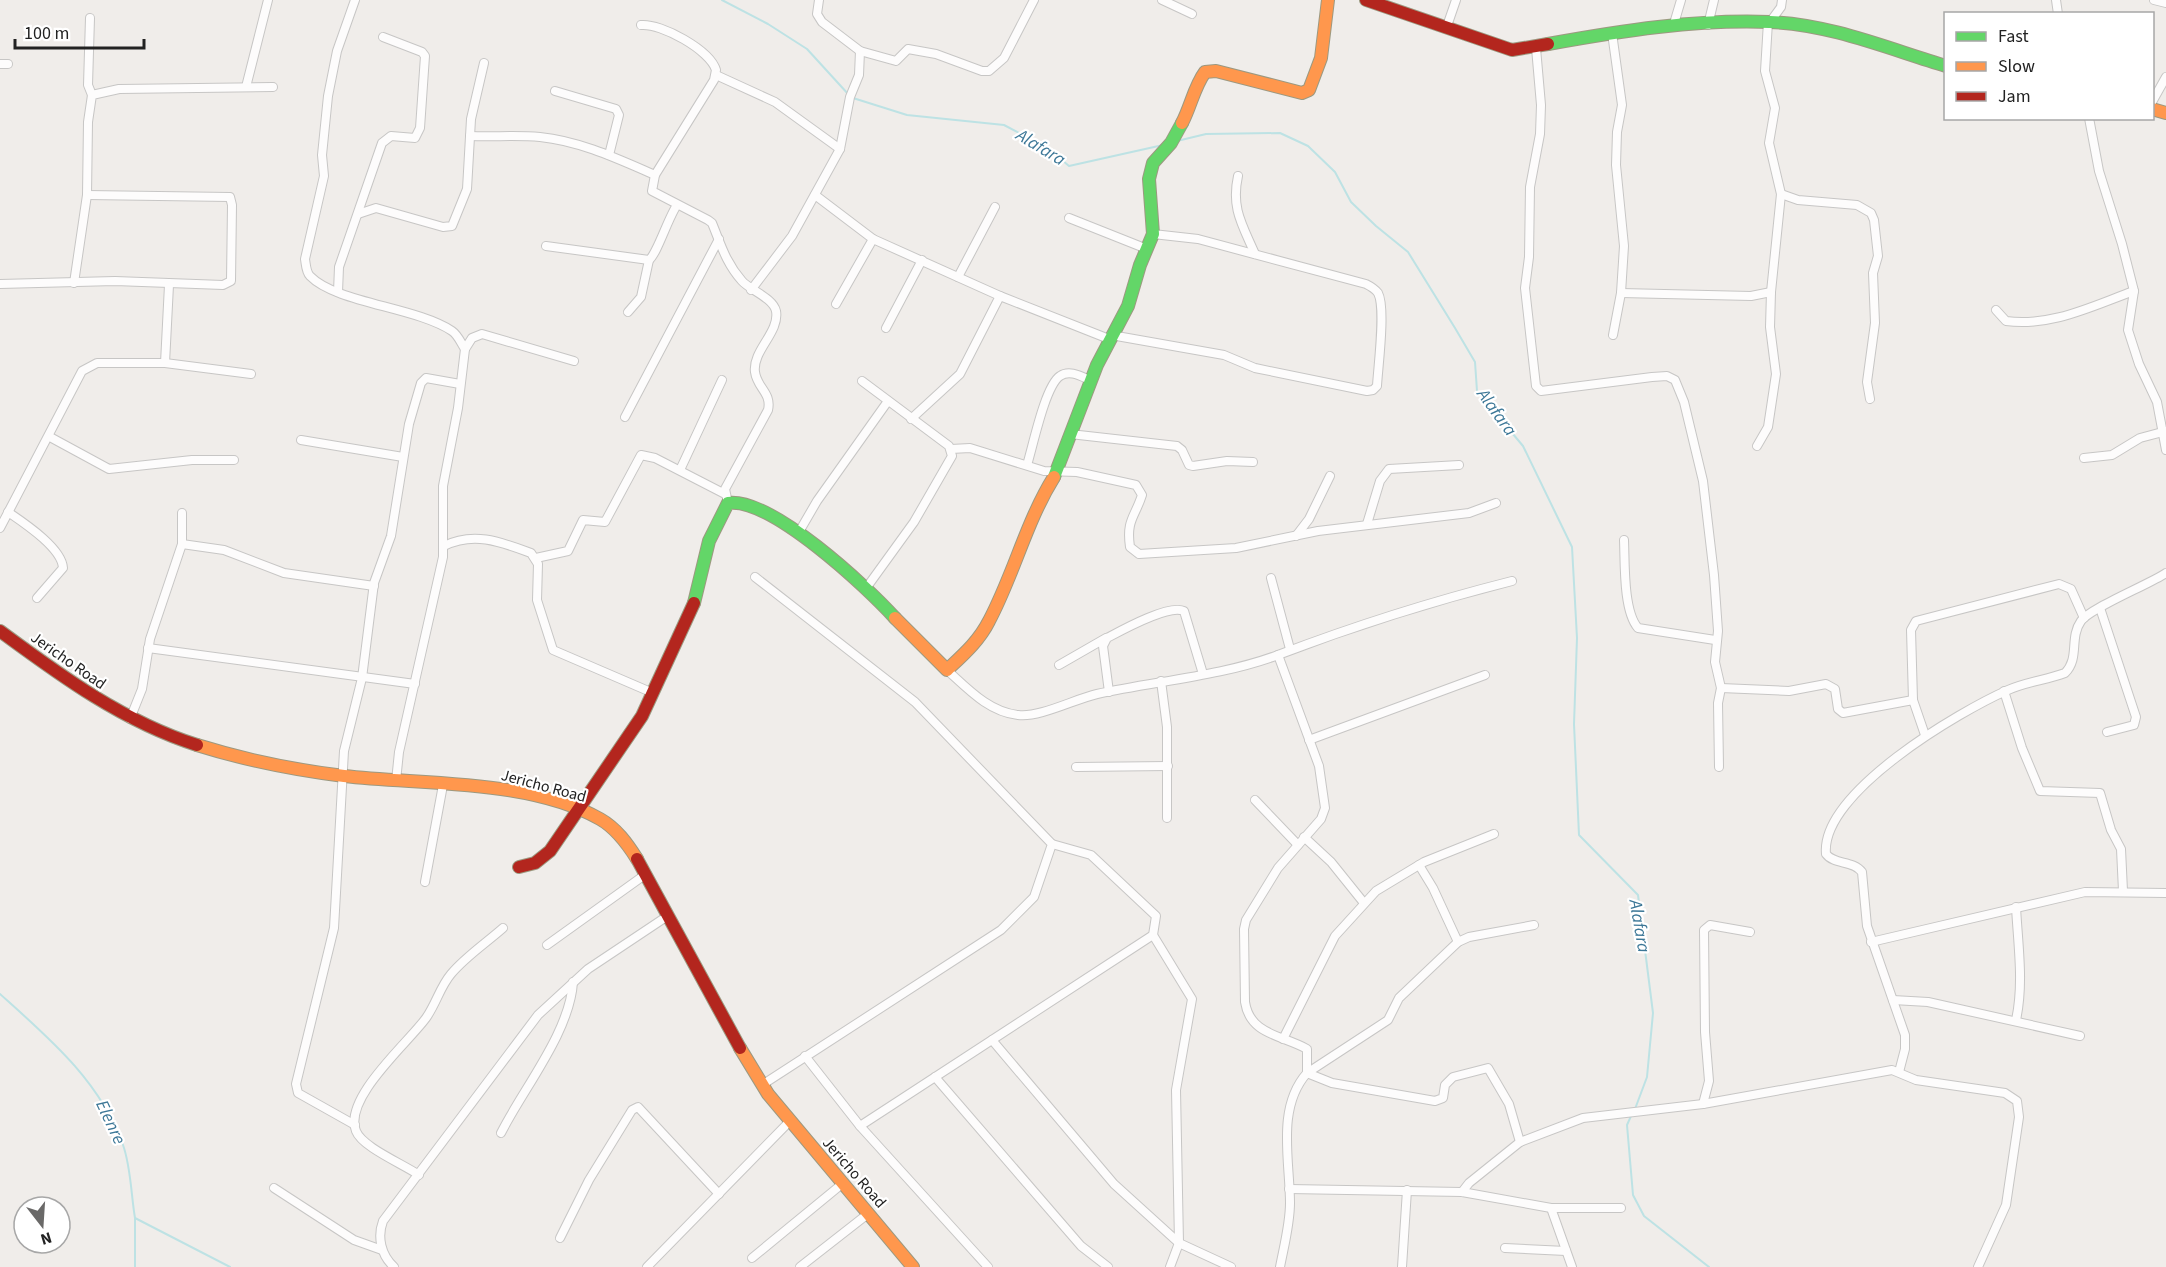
<svg xmlns="http://www.w3.org/2000/svg" width="2166" height="1267" font-family="'Source Sans 3',sans-serif">
<rect width="100%" height="100%" fill="#f0edea"/>
<g fill="none" stroke-linecap="round" stroke-linejoin="round">
<g stroke="#bde2e4" stroke-width="2">
<polyline points="722,0 768,24 807,49 849,95"/>
<polyline points="853,98 907,115 1004,125 1049,149 1069,166 1163,145"/>
<polyline points="1177,141 1206,134 1280,133 1308,146 1335,172 1351,202 1376,226 1408,252 1455,328 1475,362 1477,391 1523,446 1572,547 1577,638 1574,724 1579,835 1638,895 1653,1013 1647,1077 1635,1109"/>
<path d="M 0,994 C 49,1038 100,1081 123,1145 C 131,1167 131,1195 135,1218 L 230,1267"/>
<polyline points="1631,1116 1627,1125 1633,1195 1644,1216 1709,1267"/>
<polyline points="135,1267 135,1219"/>
</g>
<defs>
<g id="street">
<path d="M 355,0 L 337,51 L 328,96 L 322,155 L 324,176 L 305,259 C 306,265 306,272 310,276 C 336,303 416,307 452,331 C 458,335 461,343 465,349"/>
<polyline points="819,0 817,14 822,22 860,51 896,61 908,49 936,54 982,71 989,71 1004,58 1034,0"/>
<polyline points="1162,0 1192,14"/>
<polyline points="2056,0 2058,14"/>
<polyline points="2154,0 2166,3"/>
<polyline points="90,18 88,85 92,95"/>
<polyline points="1770,22 1781,7 1782,0"/>
<path d="M 641,25 C 661,23 710,50 716,70 L 714,80 L 655,175 L 652,191 L 708,220 L 712,223 C 721,245 726,263 742,281 C 750,290 773,298 776,311 C 780,332 752,351 755,372 C 757,388 772,393 768,410 L 725,489 L 728,503"/>
<polyline points="1708,25 1714,0"/>
<polyline points="1673,27 1681,0"/>
<polyline points="1446,29 1456,0"/>
<polyline points="1612,33 1622,105 1617,132 1616,165 1624,246 1621,293 1613,335"/>
<polyline points="1536,48 1541,105 1540,134 1530,187 1529,257 1525,288 1536,386 1541,391 1652,377 1667,376 1675,380 1684,402 1703,481 1714,575 1718,631 1715,662 1721,688 1718,703 1719,767"/>
<polyline points="0,64 8,64"/>
<polyline points="716,75 775,102 840,149"/>
<polyline points="246,87 268,0"/>
<polyline points="555,91 616,109 619,115 609,155"/>
<polyline points="2152,102 2166,77"/>
<polyline points="2089,118 2099,171 2122,244 2134,291 2128,330 2139,364 2157,402 2166,450"/>
<path d="M 470,136 C 493,137 517,135 540,137 C 580,141 618,159 655,175"/>
<path d="M 1238,176 C 1231,208 1242,224 1255,254"/>
<polyline points="1781,194 1798,200 1857,205 1871,213 1874,220 1878,256 1873,273 1875,323 1867,382 1870,399"/>
<polyline points="815,195 873,239 836,304"/>
<polyline points="358,214 376,208 443,227 452,226 467,189 471,119 484,63"/>
<polyline points="1069,218 1147,249"/>
<polyline points="873,239 1000,296"/>
<path d="M 546,246 L 649,260 C 657,254 668,218 677,205"/>
<polyline points="958,277 995,207"/>
<polyline points="74,283 87,195 88,122 92,95 119,89 273,87"/>
<polyline points="0,284 115,281 223,285 231,281 232,205 230,197 87,195"/>
<polyline points="751,290 792,236 840,149 850,97 859,75 860,51"/>
<polyline points="338,292 339,267 382,143 391,136 415,138 420,128 425,56 422,52 383,37"/>
<polyline points="1621,293 1751,296 1771,292"/>
<path d="M 1996,310 L 2006,321 C 2052,327 2092,306 2134,291"/>
<polyline points="628,312 641,297 649,260"/>
<polyline points="886,328 922,260"/>
<path d="M 1111,335 L 1224,355 L 1255,368 L 1367,391 L 1373,390 L 1377,386 C 1378,367 1386,308 1378,293 C 1375,289 1370,286 1366,284 L 1198,239 L 1153,234"/>
<polyline points="165,363 169,285"/>
<polyline points="862,381 949,446 952,456 914,522 867,587"/>
<polyline points="625,417 719,239"/>
<polyline points="911,419 960,374 1000,296 1109,339"/>
<polyline points="1070,434 1177,446 1182,450 1189,465 1193,466 1227,461 1253,462"/>
<polyline points="50,437 109,469 192,460 234,460"/>
<polyline points="301,440 403,457"/>
<polyline points="1757,446 1768,427 1776,374 1770,327 1771,292 1781,194 1769,143 1775,108 1765,71 1768,22"/>
<path d="M 951,449 L 970,448 L 1044,471 L 1077,472 L 1136,485 L 1142,495 C 1135,517 1126,520 1130,547 L 1139,554 L 1236,548 L 1318,531 L 1469,513 L 1496,503"/>
<polyline points="2084,458 2112,455 2140,438 2166,431"/>
<path d="M 1027,465 C 1033,446 1045,386 1060,376 C 1070,369 1082,377 1092,381"/>
<polyline points="680,470 722,380"/>
<path d="M 8,512 C 24,523 62,548 63,568 L 37,598"/>
<polyline points="1367,524 1380,481 1389,469 1459,465"/>
<polyline points="0,528 82,371 97,363 165,363 251,374"/>
<polyline points="799,532 817,501 888,401"/>
<polyline points="1296,536 1309,519 1330,476"/>
<path d="M 1624,540 C 1625,562 1623,611 1638,628 L 1715,640"/>
<polyline points="182,544 224,550 284,573 374,586"/>
<path d="M 444,546 C 474,531 501,542 531,553 L 538,564 L 537,600 L 553,650 L 653,693"/>
<polyline points="536,558 568,551 583,520 605,522 641,455 655,458 725,494"/>
<polyline points="755,577 915,702 1052,844 1034,897 1001,930 762,1085"/>
<polyline points="1271,578 1290,649"/>
<polyline points="2100,608 2136,717 2134,725 2107,732"/>
<polyline points="148,648 415,684"/>
<path d="M 1278,655 L 1319,766 L 1325,808 L 1321,819 L 1278,868 L 1246,920 L 1244,929 L 1245,1002 C 1250,1035 1282,1035 1307,1049 L 1307,1073"/>
<polyline points="1059,665 1106,638"/>
<path d="M 947,670 C 968,689 989,712 1018,715 C 1039,718 1075,699 1097,694 C 1156,681 1222,676 1278,655 C 1354,626 1433,601 1512,581"/>
<polyline points="1161,681 1167,727 1167,818"/>
<polyline points="1721,688 1789,691 1826,684 1835,689 1838,709 1843,713 1913,700 1925,735"/>
<polyline points="2004,691 2022,748 2040,791 2100,793 2111,830 2121,849 2123,891"/>
<path d="M 1109,692 L 1103,646 L 1107,638 C 1122,630 1169,604 1184,611 L 1203,674"/>
<polyline points="1913,700 1911,630 1916,621 2059,584 2071,589 2084,618"/>
<polyline points="130,719 142,689 150,639 182,544 182,513"/>
<polyline points="1309,740 1485,675"/>
<polyline points="1076,767 1168,766"/>
<polyline points="396,781 399,752 443,557 443,486 458,408 465,349 472,338 482,334 574,361"/>
<polyline points="1255,800 1298,845"/>
<polyline points="1304,837 1331,862 1364,903"/>
<polyline points="1419,865 1433,888 1458,942"/>
<polyline points="425,882 443,785"/>
<polyline points="1153,935 1192,999 1176,1090 1179,1243 1170,1267"/>
<polyline points="1871,942 2085,892 2166,893"/>
<polyline points="547,945 646,874"/>
<polyline points="1893,1000 1928,1002 2080,1036"/>
<path d="M 2016,1020 C 2024,983 2018,945 2016,907"/>
<polyline points="1283,1039 1335,936 1376,891 1424,862 1494,834"/>
<polyline points="992,1040 1114,1184 1179,1243 1231,1267"/>
<polyline points="805,1056 860,1126 1153,935 1156,916 1091,855 1052,844"/>
<path d="M 1899,1072 L 1905,1049 L 1905,1035 L 1867,926 L 1862,872 C 1853,860 1834,865 1826,854 C 1820,793 1960,711 2008,690 C 2026,682 2046,680 2065,673 C 2080,658 2069,638 2081,621 C 2090,608 2148,585 2166,573"/>
<polyline points="1307,1073 1332,1083 1435,1101 1443,1098 1445,1085 1453,1077 1488,1068 1509,1104 1520,1142"/>
<polyline points="935,1077 1081,1246 1108,1267"/>
<polyline points="1703,1104 1709,1081 1705,1032 1704,930 1710,925 1750,932"/>
<polyline points="355,1125 298,1093 296,1084 334,928 344,751 362,678 374,583 391,536 409,424 421,383 426,378 460,384"/>
<polyline points="860,1126 988,1267"/>
<path d="M 501,1133 C 523,1089 570,1032 573,982"/>
<path d="M 419,1175 C 403,1164 362,1147 356,1131 C 343,1098 408,1043 426,1018 C 436,1004 440,987 451,974 C 465,957 486,943 503,928"/>
<polyline points="274,1188 354,1240 382,1250"/>
<polyline points="1289,1189 1462,1192 1551,1208 1621,1208"/>
<polyline points="1462,1192 1469,1183 1520,1142 1583,1118 1703,1104 1892,1070 1916,1080 2005,1093 2017,1101 2019,1117 2006,1205 1978,1267"/>
<polyline points="1551,1208 1572,1267"/>
<polyline points="560,1238 589,1180 632,1110 638,1107 719,1194"/>
<polyline points="1505,1248 1566,1251"/>
<polyline points="752,1258 842,1184"/>
<path d="M 394,1267 C 381,1255 377,1237 383,1221 L 538,1015 L 588,969 L 669,915"/>
<polyline points="647,1267 789,1122"/>
<polyline points="800,1267 869,1213"/>
<path d="M 1280,1267 C 1284,1246 1290,1224 1290,1203 C 1290,1161 1276,1108 1307,1073 L 1388,1020 L 1399,998 L 1458,942 L 1469,937 L 1534,925"/>
<polyline points="1402,1267 1407,1190"/>
</g>
<g id="fast">
<path d="M 1548,44 C 1620,31 1696,19 1770,22 C 1830,24 1889,49 1946,66"/>
<polyline points="1054,477 1097,365 1128,306 1140,265 1153,234 1149,179 1153,163 1171,143 1182,123"/>
<path d="M 694,603 L 709,541 L 728,503 C 771,497 867,587 895,618"/>
</g>
<g id="slow">
<polyline points="2152,109 2166,113"/>
<path d="M 1182,123 C 1191,106 1194,87 1205,72 L 1216,71 L 1302,93 L 1309,90 L 1321,58 L 1328,0"/>
<path d="M 895,618 L 947,670 C 963,655 979,641 989,621 C 1014,574 1026,522 1054,477"/>
<path d="M 197,745 C 245,760 294,770 344,776 C 423,785 530,779 600,819 C 616,828 627,843 637,859"/>
<polyline points="740,1048 768,1094 913,1267"/>
</g>
<g id="jam">
<polyline points="1366,0 1512,50 1548,44"/>
<path d="M 0,631 C 61,676 124,722 197,745"/>
<polyline points="637,859 740,1048"/>
<polyline points="519,867 535,863 550,851 642,716 694,603"/>
</g>
</defs>
<use href="#street" stroke="#c7c6c5" stroke-width="10"/>
<use href="#fast" stroke="#9c9980" stroke-width="14"/>
<use href="#slow" stroke="#9c9980" stroke-width="14"/>
<use href="#jam" stroke="#9c9980" stroke-width="14"/>
<use href="#street" stroke="#fdfcfc" stroke-width="8"/>
<use href="#fast" stroke="#63d668" stroke-width="12"/>
<use href="#slow" stroke="#ff974d" stroke-width="12"/>
<use href="#jam" stroke="#b3261e" stroke-width="12"/>
</g>
<g text-anchor="middle" stroke-width="4.5" stroke-linejoin="round" paint-order="stroke">
<g font-size="16" fill="#222" stroke="#fff">
<text transform="translate(69 660) rotate(35)" y="6">Jericho Road</text>
<text transform="translate(544 785) rotate(15)" y="6">Jericho Road</text>
<text transform="translate(855 1172) rotate(49)" y="6">Jericho Road</text>
</g>
<g font-size="18" font-style="italic" fill="#3c7797" stroke="#fff">
<text transform="translate(1041 147) rotate(31)" y="6">Alafara</text>
<text transform="translate(1497 412) rotate(54)" y="6">Alafara</text>
<text transform="translate(1640 926) rotate(80)" y="6">Alafara</text>
<text transform="translate(111 1122) rotate(65)" y="6">Elenre</text>
</g>
</g>
<rect x="1944" y="12" width="210" height="108" fill="#ffffff" stroke="#a7a7a7" stroke-width="1.5"/>
<rect x="1956" y="32" width="30" height="9" fill="#63d668" stroke="#a7a7a7" stroke-width="1.5"/>
<text x="1998" y="42" font-size="18" fill="#222222">Fast</text>
<rect x="1956" y="62" width="30" height="9" fill="#ff974d" stroke="#a7a7a7" stroke-width="1.5"/>
<text x="1998" y="72" font-size="18" fill="#222222">Slow</text>
<rect x="1956" y="92" width="30" height="9" fill="#b3261e" stroke="#a7a7a7" stroke-width="1.5"/>
<text x="1998" y="102" font-size="18" fill="#222222">Jam</text>
<g transform="translate(42 1225) rotate(163)"><circle r="28" fill="#ffffff" stroke="#a7a7a7" stroke-width="1.5"/>
<path d="M0-4.5L10 22L0 15L-10 22Z" fill="#6a6968"/>
<text y="-9" font-size="16" font-weight="bold" text-anchor="middle" fill="#222222">N</text>
</g>
<path d="M15 39v9h129v-9" fill="none" stroke="#222222" stroke-width="3"/>
<text x="24" y="39" font-size="18" fill="#222222" stroke="#ffffff" stroke-width="4.5" paint-order="stroke">100 m</text>
</svg>
